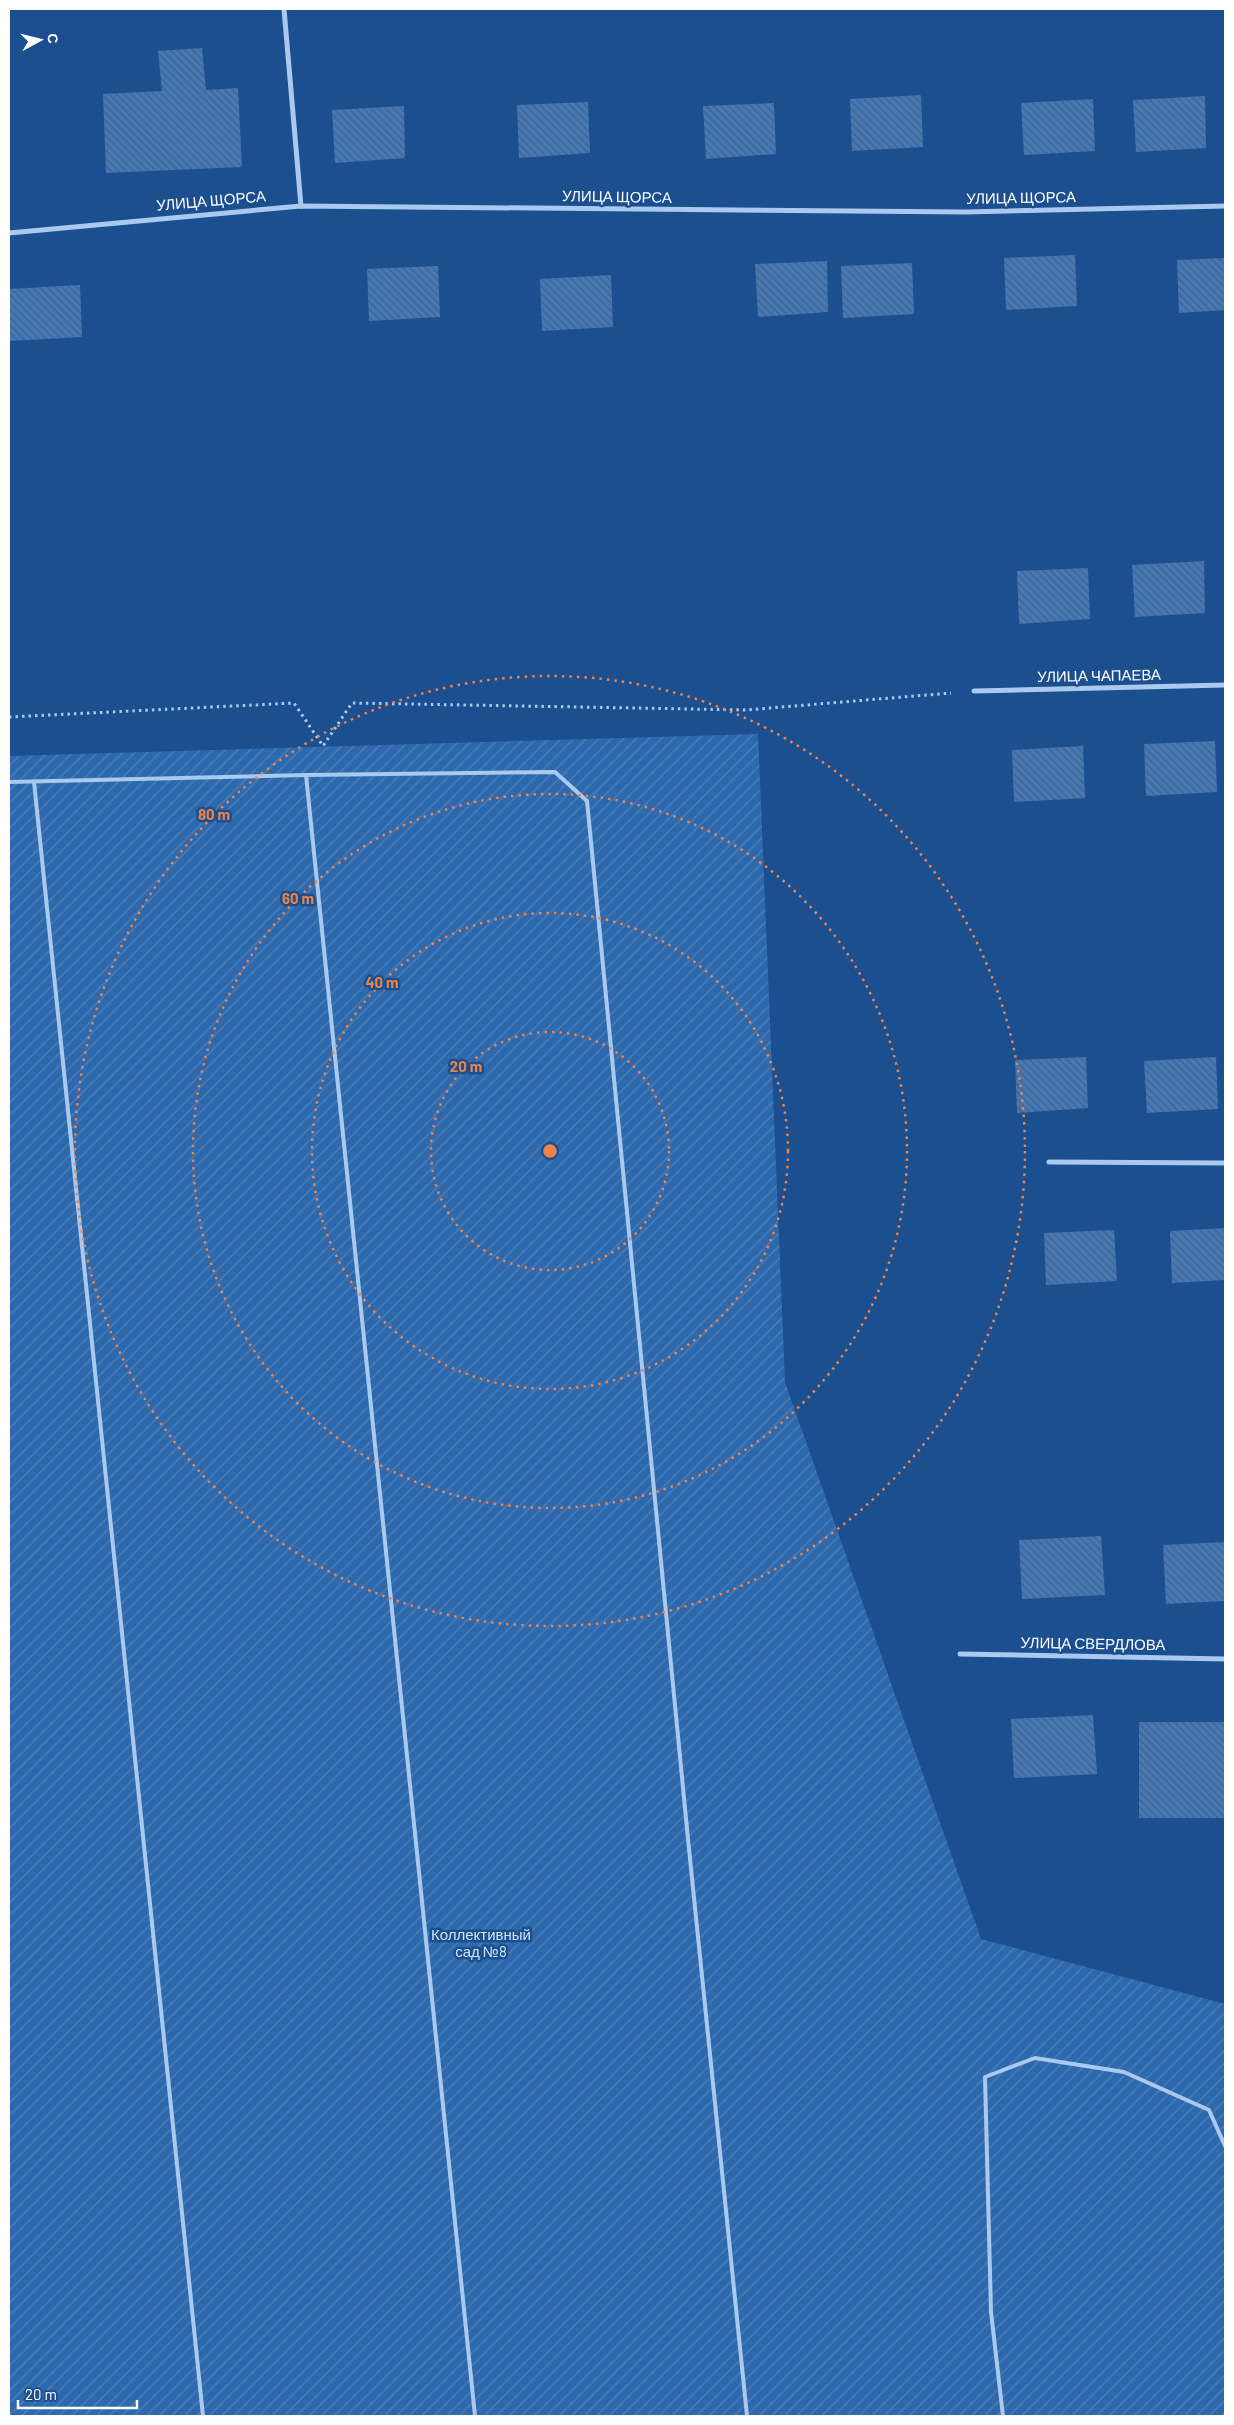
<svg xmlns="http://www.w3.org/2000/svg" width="1234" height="2425" font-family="Barlow,sans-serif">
<defs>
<pattern id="garden-furrows" width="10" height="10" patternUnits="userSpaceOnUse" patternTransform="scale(1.25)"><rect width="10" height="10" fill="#2e69ad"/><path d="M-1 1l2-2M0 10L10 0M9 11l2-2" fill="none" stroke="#4d80b9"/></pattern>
<pattern id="building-back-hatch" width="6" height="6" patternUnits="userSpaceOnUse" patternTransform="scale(1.25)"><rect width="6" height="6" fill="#4478b7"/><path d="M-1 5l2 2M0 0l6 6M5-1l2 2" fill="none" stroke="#486282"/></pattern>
</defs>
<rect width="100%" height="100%" fill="#1b4f8f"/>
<polygon fill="url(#garden-furrows)" points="758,734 785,1382 981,1939 1225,2004 1225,2416 9,2416 9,756"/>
<g fill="url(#building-back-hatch)">
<polygon points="202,48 206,90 238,88 242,167 106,173 103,94 162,91 158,51"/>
<polygon points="921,95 923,147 852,151 850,99"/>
<polygon points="1205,96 1206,148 1136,152 1133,100"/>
<polygon points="1093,99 1095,151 1024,155 1021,103"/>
<polygon points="588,102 590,153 519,158 517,105"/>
<polygon points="774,103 776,154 706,159 703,106"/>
<polygon points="404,106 405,158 335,163 332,110"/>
<polygon points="1075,255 1077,306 1006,310 1004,258"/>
<polygon points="1225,258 1225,310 1179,313 1177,260"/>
<polygon points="827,261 828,312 758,317 755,264"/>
<polygon points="912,263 914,314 843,318 841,266"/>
<polygon points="438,266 440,317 369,321 367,269"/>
<polygon points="611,275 613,327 542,331 540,279"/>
<polygon points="80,285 82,337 10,341 9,289"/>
<polygon points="1204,561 1205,613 1135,617 1132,565"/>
<polygon points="1088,568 1090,619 1019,624 1017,571"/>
<polygon points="1215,741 1217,792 1146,796 1144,744"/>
<polygon points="1083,746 1085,798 1014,802 1012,750"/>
<polygon points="1086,1057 1088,1108 1017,1113 1015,1060"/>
<polygon points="1216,1057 1218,1109 1147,1113 1144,1061"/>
<polygon points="1225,1228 1225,1280 1172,1283 1170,1231"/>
<polygon points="1114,1230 1117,1281 1046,1285 1044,1233"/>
<polygon points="1101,1536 1105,1595 1022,1599 1019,1540"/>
<polygon points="1225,1542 1225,1601 1166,1604 1163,1545"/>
<polygon points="1093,1715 1097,1774 1014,1778 1011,1719"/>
<rect x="1139" y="1722" width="86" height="96"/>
</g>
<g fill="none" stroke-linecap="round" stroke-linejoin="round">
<polyline stroke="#a9c9ee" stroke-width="3" stroke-dasharray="2.5 4" stroke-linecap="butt" points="9,717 294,703 323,746 352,703 746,710 951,693"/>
<g stroke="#a9c9ee" stroke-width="4">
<polyline points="9,782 306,775"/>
<polyline points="34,782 203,2416"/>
<polyline points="475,2416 306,775 555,772 587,801 688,1839 747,2416"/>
<polyline points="1003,2416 991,2312 985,2077 1035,2058 1124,2072 1209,2110 1225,2146"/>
</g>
<g stroke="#a9c9ee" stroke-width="5">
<polyline points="284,9 301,206"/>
<polyline points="9,233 301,206 966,212 1225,206"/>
<polyline points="974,691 1225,685"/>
<polyline points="1049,1162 1225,1163"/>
<polyline points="960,1654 1225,1659"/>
</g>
</g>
<g fill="none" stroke="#ee8249" stroke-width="2.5" stroke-dasharray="2.5 5">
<circle cx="550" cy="1151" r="119"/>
<circle cx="550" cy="1151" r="238"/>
<circle cx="550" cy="1151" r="357"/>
<circle cx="550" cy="1151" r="475"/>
</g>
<g text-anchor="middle" stroke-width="5" stroke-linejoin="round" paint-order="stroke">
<g font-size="15" fill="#fff" stroke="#1b4f8f">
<text transform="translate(617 197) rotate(1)" y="5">УЛИЦА ЩОРСА</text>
<text transform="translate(1021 198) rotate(-1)" y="5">УЛИЦА ЩОРСА</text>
<text transform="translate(211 201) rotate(-5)" y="5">УЛИЦА ЩОРСА</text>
<text transform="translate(1099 676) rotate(-1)" y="5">УЛИЦА ЧАПАЕВА</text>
<text transform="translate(1093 1644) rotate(1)" y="5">УЛИЦА СВЕРДЛОВА</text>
</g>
<g font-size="15" fill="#cfe3fa" stroke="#1b4f8f">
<text x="481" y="1940">Коллективный<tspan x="481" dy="17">сад №8</tspan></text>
</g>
</g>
<circle cx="550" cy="1151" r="8" fill="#ee8249" stroke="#1b4f8f" stroke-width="2.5"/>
<g font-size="15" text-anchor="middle" font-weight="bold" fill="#ee8249" stroke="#1b4f8f" stroke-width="5" stroke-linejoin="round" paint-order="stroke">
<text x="214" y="820">80 m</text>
<text x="298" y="904">60 m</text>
<text x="382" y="988">40 m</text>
<text x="466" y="1072">20 m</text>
</g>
<rect width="1234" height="2425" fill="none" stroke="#ffffff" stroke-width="20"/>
<g transform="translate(40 40) rotate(83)" stroke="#1b4f8f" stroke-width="4" paint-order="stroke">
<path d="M0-4L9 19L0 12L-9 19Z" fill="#ffffff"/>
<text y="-8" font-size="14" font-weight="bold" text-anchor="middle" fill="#ffffff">С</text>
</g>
<path d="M18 2400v8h119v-8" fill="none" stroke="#ffffff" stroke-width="2.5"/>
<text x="25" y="2400" font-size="15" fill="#ffffff" stroke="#1b4f8f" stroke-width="4" paint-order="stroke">20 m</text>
</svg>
